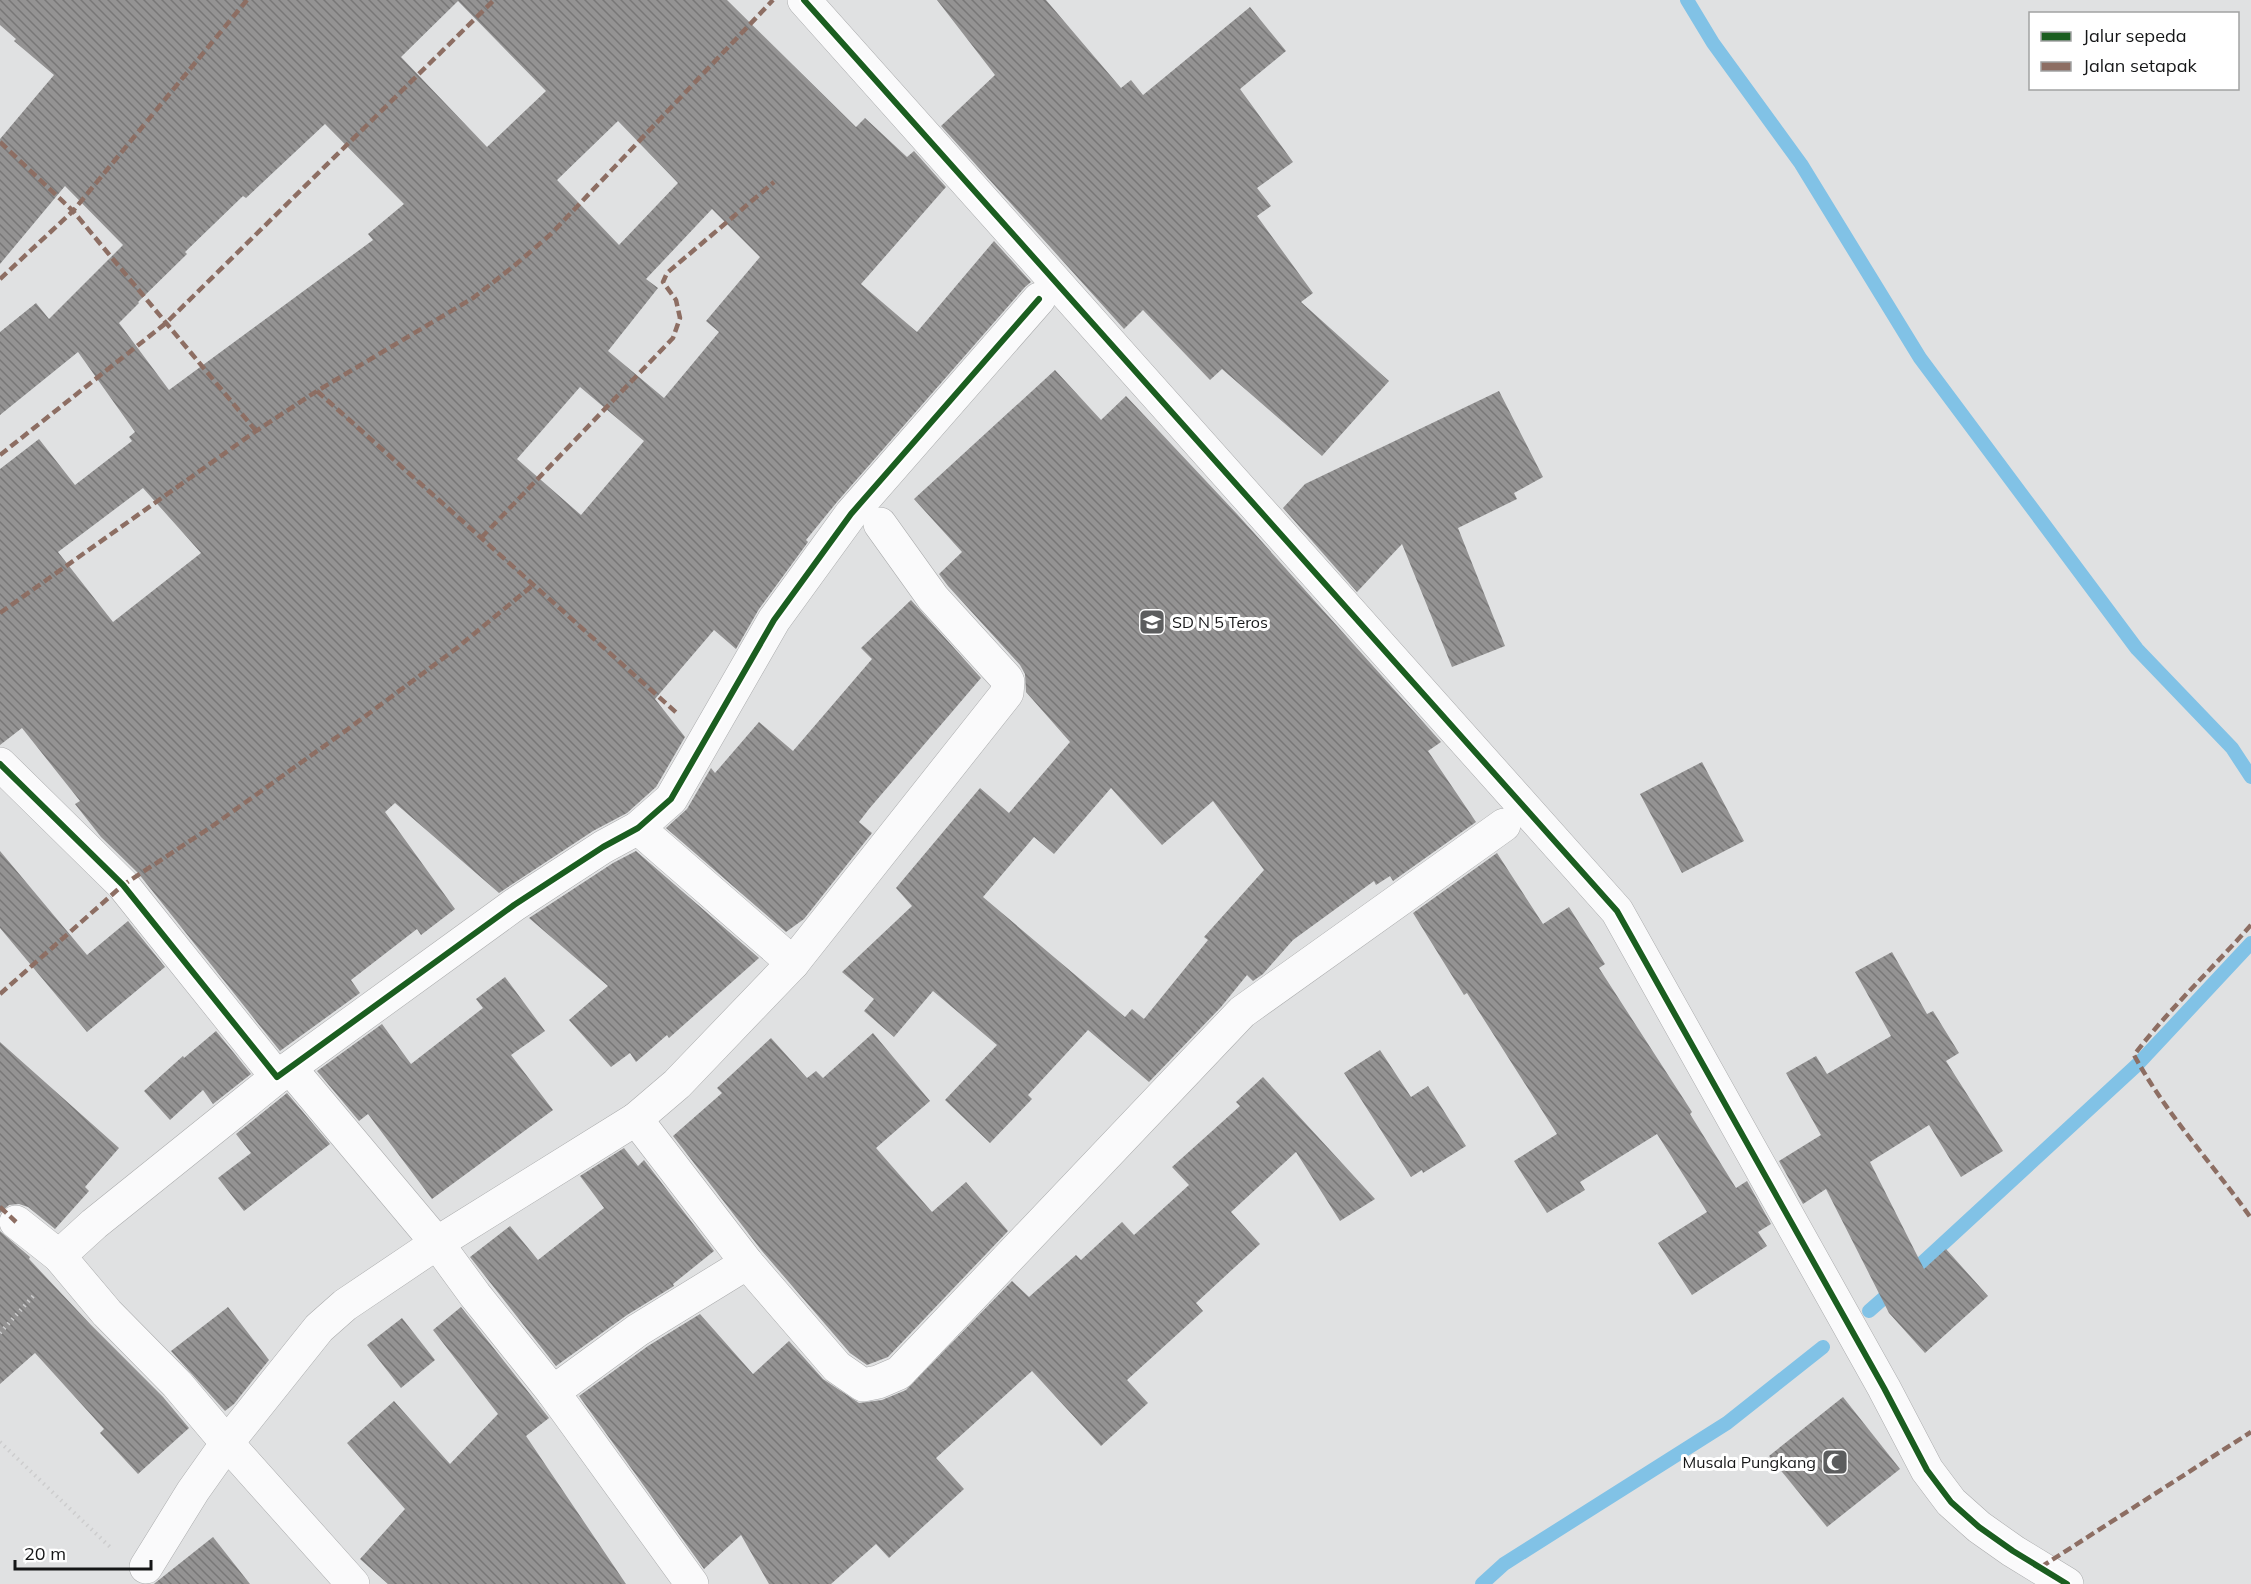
<svg xmlns="http://www.w3.org/2000/svg" width="2251" height="1584" font-family="Mulish,sans-serif">
<defs>
<pattern id="building-back-hatch" width="6" height="6" patternUnits="userSpaceOnUse" patternTransform="scale(1.5)"><rect width="6" height="6" fill="#949393"/><path d="M-1 5l2 2M0 0l6 6M5-1l2 2" fill="none" stroke="#787777"/></pattern>
</defs>
<rect width="100%" height="100%" fill="#e0e1e2"/>
<g fill="none" stroke-linecap="round" stroke-linejoin="round">
<g stroke="#81c2e6" stroke-width="14">
<polyline points="1687,0 1713,43 1801,164 1920,358 2137,649 2232,748 2251,777"/>
<polyline points="1908,1276 2138,1064 2251,943"/>
<polyline points="1869,1311 1894,1289"/>
<polyline points="1482,1584 1504,1564 1727,1423 1823,1347"/>
</g>
</g>
<g fill="url(#building-back-hatch)" fill-rule="evenodd">
<path d="M 0,0 L 727,0 L 856,127 L 865,118 L 907,157 L 914,151 L 946,187 L 861,284 L 917,332 L 994,241 L 1031,282 L 1025,287 L 837,502 L 806,540 L 808,542 L 759,609 L 736,649 L 714,630 L 655,699 L 685,737 L 656,787 L 627,813 L 593,831 L 499,893 L 395,803 L 385,812 L 455,909 L 421,935 L 417,929 L 351,980 L 360,993 L 280,1051 L 138,873 L 101,837 L 75,804 L 80,801 L 22,728 L 0,745 L 0,469 L 39,439 L 75,485 L 132,441 L 129,437 L 135,432 L 78,352 L 0,415 L 0,332 L 36,303 L 49,319 L 123,245 L 65,186 L 0,264 L 0,139 L 54,75 L 14,41 L 16,39 L 0,25 ZM 458,1 L 546,91 L 487,147 L 401,57 ZM 618,121 L 678,183 L 619,245 L 557,180 ZM 325,124 L 404,204 L 368,234 L 373,240 L 169,390 L 119,323 L 139,303 L 138,302 L 187,254 L 185,252 L 243,196 L 246,198 ZM 712,209 L 760,257 L 706,321 L 719,332 L 664,398 L 608,351 L 658,288 L 646,279 ZM 580,387 L 644,441 L 581,515 L 517,459 ZM 143,488 L 201,553 L 113,622 L 58,552 Z"/>
<polygon points="937,0 1046,0 1121,88 1131,80 1143,95 1250,7 1286,51 1240,89 1293,162 1257,188 1271,206 1257,216 1313,293 1301,302 1389,381 1322,456 1222,369 1210,380 1143,310 1124,329 941,126 995,75"/>
<path d="M 1055,370 L 1101,420 L 1126,396 L 1237,514 L 1441,742 L 1428,751 L 1476,822 L 1393,881 L 1390,876 L 1376,885 L 1374,881 L 1293,940 L 1263,974 L 1253,981 L 1247,975 L 1221,1007 L 1149,1082 L 1088,1030 L 1028,1095 L 1032,1099 L 990,1143 L 945,1100 L 997,1045 L 933,991 L 894,1037 L 864,1011 L 874,999 L 842,972 L 912,906 L 896,888 L 980,788 L 1009,813 L 1070,742 L 1026,692 L 1025,674 L 1020,665 L 948,586 L 939,574 L 962,552 L 914,499 ZM 1111,788 L 1162,845 L 1213,801 L 1264,870 L 1204,937 L 1208,940 L 1144,1019 L 1132,1009 L 1125,1017 L 983,897 L 1034,837 L 1054,854 Z"/>
<polygon points="1499,391 1543,477 1514,493 1517,499 1458,528 1505,646 1452,667 1402,544 1357,592 1283,508 1305,484"/>
<polygon points="911,600 981,678 869,809 859,822 872,833 804,919 786,932 666,828 687,809 711,768 715,773 759,722 793,751 872,659 861,648"/>
<polygon points="1702,762 1744,841 1682,873 1640,794"/>
<polygon points="0,851 87,955 128,921 165,967 87,1032 0,928"/>
<polygon points="636,851 759,958 669,1038 667,1035 636,1062 630,1053 611,1067 569,1020 608,986 529,918 613,863"/>
<polygon points="1497,853 1543,924 1569,907 1605,964 1599,968 1692,1112 1690,1114 1736,1188 1747,1181 1771,1224 1758,1232 1767,1246 1692,1295 1658,1243 1707,1212 1657,1134 1580,1182 1585,1190 1547,1213 1514,1161 1557,1134 1467,993 1464,995 1413,913"/>
<polygon points="1892,952 1927,1014 1933,1011 1959,1053 1946,1061 2003,1151 1961,1177 1929,1125 1870,1162 1924,1269 1946,1249 1988,1296 1925,1353 1889,1313 1826,1189 1803,1204 1779,1161 1821,1135 1786,1073 1816,1056 1827,1074 1891,1036 1855,972"/>
<polygon points="505,977 545,1031 511,1055 553,1110 432,1199 368,1114 359,1121 317,1071 382,1024 411,1064 483,1008 476,999"/>
<polygon points="216,1031 251,1074 213,1104 203,1090 170,1120 144,1091 183,1056 184,1058"/>
<polygon points="873,1033 930,1101 876,1148 932,1212 966,1182 1008,1231 888,1357 867,1365 850,1353 762,1251 673,1136 722,1093 717,1088 771,1038 807,1078 816,1071 823,1078"/>
<polygon points="0,1042 119,1148 85,1187 89,1191 55,1229 28,1207 19,1204 9,1205 0,1213"/>
<polygon points="1380,1050 1411,1097 1428,1086 1466,1146 1423,1173 1422,1170 1411,1177 1344,1073"/>
<polygon points="1263,1077 1375,1199 1340,1221 1296,1152 1231,1212 1260,1244 1196,1303 1203,1311 1127,1380 1148,1403 1101,1446 1032,1371 936,1458 964,1489 889,1558 876,1544 831,1584 769,1584 741,1535 704,1569 579,1396 648,1346 700,1314 753,1374 789,1341 823,1379 859,1403 882,1400 906,1390 1012,1281 1029,1297 1076,1255 1081,1260 1122,1222 1134,1235 1189,1185 1172,1167 1240,1106 1236,1102"/>
<polygon points="287,1093 330,1144 244,1211 218,1178 251,1153 236,1134"/>
<polygon points="624,1148 638,1166 644,1160 714,1251 673,1284 674,1286 627,1315 556,1366 470,1257 510,1226 538,1260 604,1208 580,1176"/>
<polygon points="0,1231 30,1257 29,1259 91,1325 163,1397 189,1428 138,1474 100,1433 104,1429 35,1353 0,1384"/>
<polygon points="228,1307 269,1360 234,1404 225,1411 171,1351"/>
<polygon points="461,1307 549,1418 526,1436 626,1584 388,1584 360,1559 405,1509 347,1443 394,1401 450,1464 498,1414 433,1330"/>
<polygon points="402,1318 435,1360 401,1388 367,1345"/>
<polygon points="1843,1397 1900,1469 1827,1527 1769,1456"/>
<polygon points="213,1537 250,1584 154,1584 155,1583"/>
</g>
<g fill="none" stroke-linecap="round" stroke-linejoin="round">
<defs>
<g id="street">
<polyline points="0,764 123,885 277,1077 514,905 603,847 638,828 671,799 774,620 851,514 1039,299"/>
<polyline points="638,828 793,963"/>
<polyline points="290,1068 437,1243 636,1119 677,1084 793,963 1007,693 1008,682 1006,678 933,598 880,524"/>
<polyline points="636,1119 747,1263 837,1367 863,1385 878,1382 899,1373 1242,1012 1504,825"/>
<polyline points="16,1222 59,1256 107,1313 177,1384 227,1443 353,1584"/>
<polyline points="59,1256 94,1224 277,1077"/>
<polyline points="553,1392 638,1330 747,1263"/>
<polyline points="146,1567 193,1491 227,1443 319,1328 345,1305 437,1243 475,1295 553,1392 692,1584"/>
</g>
<polyline id="secondary" points="804,0 1617,911 1884,1388 1927,1470 1951,1502 1979,1527 2013,1551 2067,1584"/>
</defs>
<use href="#street" stroke="#abacad" stroke-width="34"/>
<use href="#secondary" stroke="#abacad" stroke-width="34"/>
<g stroke="#cdcdce" stroke-width="4" stroke-dasharray="1.5 4.5" stroke-linecap="butt">
<polyline points="0,1333 36,1293"/>
<polyline points="0,1442 110,1547"/>
</g>
<use href="#street" stroke="#fafafb" stroke-width="33"/>
<use href="#secondary" stroke="#fafafb" stroke-width="33"/>
<g stroke="#8d6e63" stroke-width="4.5" stroke-dasharray="9 4.5" stroke-linecap="butt">
<polyline points="0,142 73,211 256,431"/>
<polyline points="0,279 73,211 247,0"/>
<polyline points="317,391 679,715"/>
<polyline points="0,455 166,323 494,0"/>
<polyline points="481,538 673,338 680,318 676,300 663,282 667,273 774,182"/>
<polyline points="0,613 256,431 317,391 473,298 514,266 551,234 773,0"/>
<path d="M 2251,925 C 2212,969 2169,1009 2134,1055 C 2166,1114 2212,1163 2251,1218"/>
<polyline points="0,994 123,885 211,827 348,729 457,648 533,585"/>
<polyline points="0,1207 16,1222"/>
<polyline points="2041,1567 2251,1432"/>
</g>
<defs>
<g id="cycleway">
<polyline points="804,0 1617,911 1884,1388 1927,1470 1951,1502 1979,1527 2013,1551 2067,1584"/>
<polyline points="0,764 123,885 277,1077 514,905 603,847 638,828 671,799 774,620 851,514 1039,299"/>
</g>
</defs>
<use href="#cycleway" stroke="#fff" stroke-width="10"/>
<use href="#cycleway" stroke="#1b5e20" stroke-width="6"/>
</g>
<defs>
<symbol id="school-square" viewBox="-11 -11 22 22"><rect x="-9" y="-9" width="18" height="18" rx="4" fill="#5c5d5e" stroke="#fff"/><path d="M0-5L7-2L0 1L-7-2ZM-4 1L0 2.5L4 1V4Q0 6-4 4Z" fill="#fff"/></symbol>
<symbol id="mosque-square" viewBox="-11 -11 22 22"><rect x="-9" y="-9" width="18" height="18" rx="4" fill="#5c5d5e" stroke="#fff"/><path d="M3.5-4.9A6 6 0 1 0 3.5 4.9A5 5 0 1 1 3.5-4.9Z" fill="#fff"/></symbol>
</defs>
<g fill-rule="evenodd">
<use href="#school-square" x="1137" y="607" width="30" height="30"/>
<use href="#mosque-square" x="1820" y="1447" width="30" height="30"/>
</g>
<g text-anchor="middle" stroke-width="6" stroke-linejoin="round" paint-order="stroke">
<g font-size="16" fill="#151617" stroke="#fff" text-anchor="start">
<text x="1172" y="628">SD N 5 Teros</text>
<text x="1816" y="1468" text-anchor="end">Musala Pungkang</text>
</g>
</g>
<rect x="2029" y="12" width="210" height="78" fill="#ffffff" stroke="#a1a2a2" stroke-width="1.5"/>
<rect x="2041" y="32" width="30" height="9" fill="#1b5e20" stroke="#a1a2a2" stroke-width="1.5"/>
<text x="2083" y="42" font-size="18" fill="#151617">Jalur sepeda</text>
<rect x="2041" y="62" width="30" height="9" fill="#8d6e63" stroke="#a1a2a2" stroke-width="1.5"/>
<text x="2083" y="72" font-size="18" fill="#151617">Jalan setapak</text>
<path d="M15 1560v9h136v-9" fill="none" stroke="#151617" stroke-width="3"/>
<text x="24" y="1560" font-size="18" fill="#151617" stroke="#ffffff" stroke-width="4.5" paint-order="stroke">20 m</text>
</svg>
